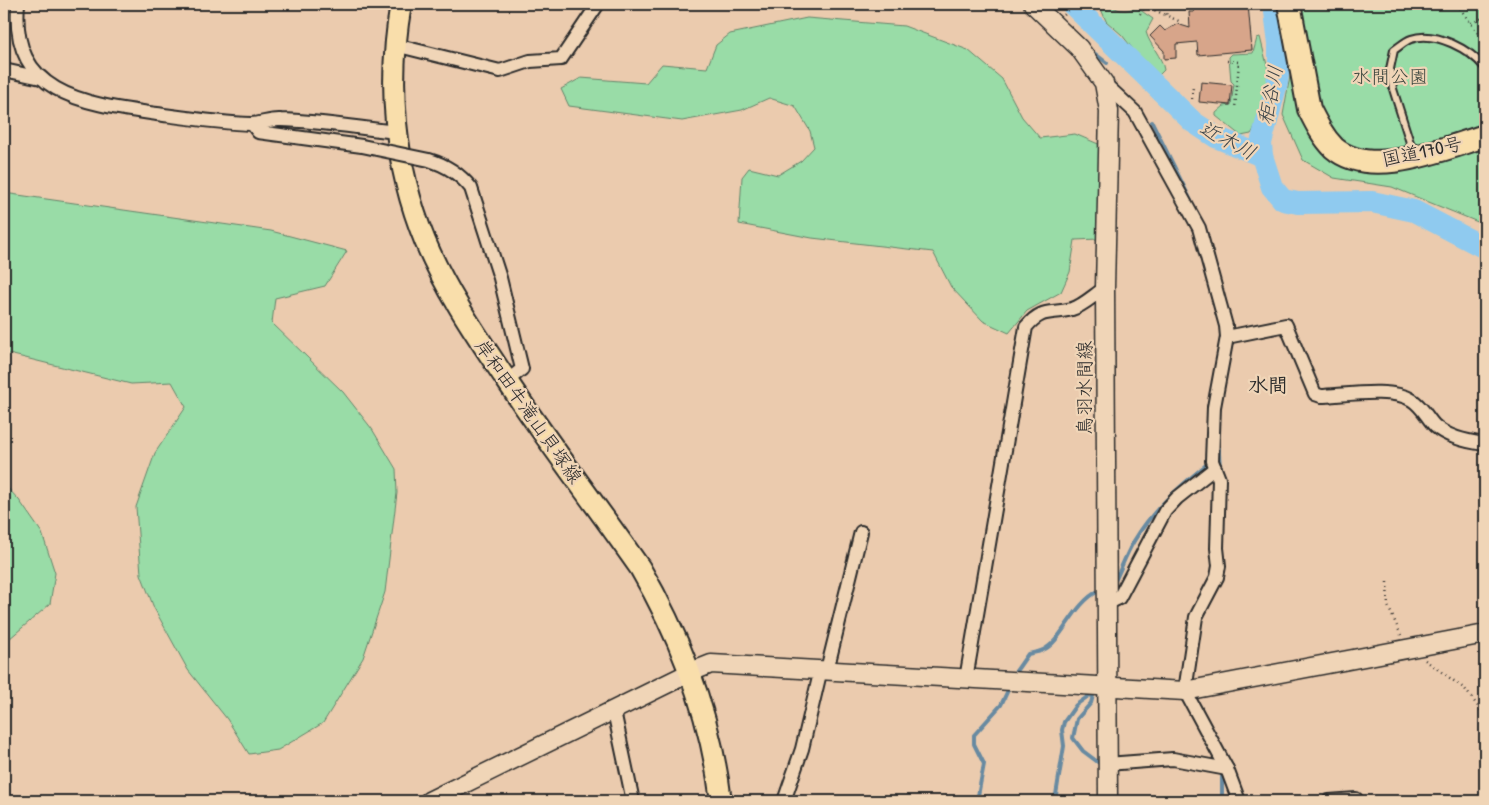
<svg xmlns="http://www.w3.org/2000/svg" width="1489" height="805" font-family="'Patrick Hand','Klee One',sans-serif">
<rect width="100%" height="100%" fill="#ebcbae"/>
<filter id="ink" filterUnits="userSpaceOnUse"><feTurbulence type="fractalNoise" baseFrequency=".02" numOctaves="2"/><feDisplacementMap in="SourceGraphic" scale="10" xChannelSelector="R" yChannelSelector="G"/><feConvolveMatrix kernelMatrix="1 2 1 2 8 2 1 2 1" color-interpolation-filters="sRGB"/></filter>
<g filter="url(#ink)">
<g fill="#99dca7" stroke="#628469">
<path d="M 1099,4 C 1116,4 1118,16 1136,7 L 1153,19 L 1146,32 C 1150,46 1162,56 1164,70 L 1159,75 L 1150,71 L 1122,35 L 1106,21 Z"/>
<polygon points="1278,4 1485,4 1485,225 1392,187 1334,178 1303,160 1283,115 1292,65"/>
<polygon points="807,18 904,26 968,50 1002,79 1022,117 1040,138 1075,134 1103,146 1099,239 1075,240 1070,272 1061,292 1027,311 1009,333 983,321 951,287 933,252 812,238 739,224 742,177 749,168 778,175 801,161 814,147 810,131 795,106 769,98 742,110 682,121 569,106 561,89 581,78 646,83 662,64 707,68 716,45 730,34"/>
<polygon points="1260,37 1271,81 1270,88 1253,131 1251,134 1241,136 1216,116 1216,113 1224,106 1231,105 1234,84 1231,81 1229,57 1232,54 1253,53 1257,38"/>
<polygon points="4,193 271,231 347,251 325,286 275,298 272,323 343,392 372,429 396,469 397,493 385,592 363,658 323,723 278,750 249,754 227,719 188,670 154,608 141,574 136,507 155,453 186,407 172,382 131,384 9,354 4,355"/>
<polygon points="4,484 19,500 42,533 55,573 50,604 9,639 4,641"/>
</g>
<g fill="none" stroke-linecap="round" stroke-linejoin="round">
<g stroke="#678aa1" stroke-width="4">
<polyline points="1094,53 1107,63"/>
<polyline points="1152,122 1191,201"/>
<polyline points="1217,442 1219,442 1219,455"/>
<polyline points="1219,454 1220,469"/>
<path d="M 1114,583 C 1121,569 1126,554 1134,541 C 1153,509 1178,488 1206,465"/>
<path d="M 1014,674 L 1028,654 C 1033,653 1039,652 1043,650 C 1063,641 1072,604 1100,590"/>
<polyline points="1094,692 1091,703 1077,719 1073,738 1083,751 1099,763"/>
<polyline points="977,801 984,764 974,744 974,735 1001,705 1009,688"/>
<polyline points="1055,801 1064,746 1062,730 1064,722 1076,705 1094,692"/>
<polyline points="1222,801 1222,772"/>
</g>
<g stroke="#8fcaef" stroke-width="22">
<polyline points="1072,4 1193,122 1216,137 1262,156"/>
<polyline points="1274,4 1279,43 1279,67 1277,83 1261,143 1262,156 1272,187 1283,200 1298,203 1372,202 1414,211 1485,248"/>
</g>
</g>
<g fill="#d7a58a" stroke="#2b2b2b">
<polygon points="1193,4 1248,4 1252,50 1198,55 1197,42 1176,44 1176,58 1164,59 1164,51 1150,36 1160,26 1165,31 1177,24 1190,28 1189,12 1194,12"/>
<polygon points="1201,82 1232,85 1230,105 1199,102"/>
</g>
<g fill="none" stroke-linecap="round" stroke-linejoin="round">
<defs>
<path id="lane" d="M 1413,152 L 1393,89 L 1390,69 L 1394,50 C 1399,47 1405,41 1411,39 C 1435,30 1471,50 1485,68"/>
<g id="street">
<path d="M 18,4 C 10,96 87,104 157,114 C 187,118 220,123 251,124 C 261,124 271,119 281,120 C 320,121 359,128 397,132"/>
<polyline points="395,45 500,71 530,61 561,59 598,4"/>
<polyline points="4,70 41,78"/>
<polyline points="1104,83 1135,112 1199,228 1226,326 1227,337 1214,407 1212,461 1219,479 1217,548 1219,566 1217,577 1196,617 1185,691 1227,769 1239,801"/>
<polyline points="252,124 258,132 362,146"/>
<path d="M 429,160 C 446,165 459,173 471,188 L 500,278 L 522,369 L 507,381"/>
<path d="M 1227,337 L 1286,325 L 1315,394 L 1321,396 C 1345,395 1392,387 1412,400 C 1423,407 1427,418 1435,426 C 1447,437 1470,442 1485,444"/>
<polyline points="1106,604 1119,598 1165,511 1177,498 1215,468"/>
<polyline points="827,670 861,532"/>
<path d="M 966,679 L 1026,327 C 1043,307 1050,315 1072,309 C 1083,306 1095,294 1105,288"/>
<polyline points="614,711 633,801"/>
<polyline points="1107,764 1173,759 1227,769"/>
<polyline points="784,801 802,749 821,669"/>
<polyline points="1329,801 1356,799"/>
</g>
<g id="secondary">
<polyline points="1033,4 1079,48 1104,83 1109,111 1105,288 1108,801"/>
<polyline points="429,801 691,672 711,664 1185,691 1485,634"/>
</g>
<path id="primary" d="M 401,4 C 387,83 394,165 425,241 C 446,291 477,336 507,381 C 549,444 596,505 640,568 C 682,640 711,718 721,801"/>
<path id="highway" d="M 1289,4 L 1309,109 C 1316,123 1323,137 1334,148 C 1371,180 1445,148 1485,136"/>
</defs>
<use href="#lane" stroke="#2b2b2b" stroke-width="10"/>
<use href="#street" stroke="#2b2b2b" stroke-width="16"/>
<use href="#secondary" stroke="#2b2b2b" stroke-width="21"/>
<use href="#primary" stroke="#2b2b2b" stroke-width="24"/>
<use href="#highway" stroke="#2b2b2b" stroke-width="26"/>
<g stroke="#2b2b2b" stroke-width="2.5" stroke-dasharray="1 4" stroke-linecap="butt">
<polyline points="1141,4 1181,22"/>
<polyline points="1163,4 1167,16"/>
<polyline points="1457,4 1485,43"/>
<polyline points="1140,14 1146,6"/>
<polyline points="1064,15 1075,4"/>
<polyline points="1471,23 1485,17"/>
<polyline points="1227,61 1239,62 1235,108"/>
<polyline points="1192,99 1193,86"/>
<polyline points="1387,582 1388,606 1401,635"/>
<polyline points="1425,660 1465,689 1485,716"/>
</g>
<use href="#lane" stroke="#f0d5b7" stroke-width="6"/>
<use href="#street" stroke="#f0d5b7" stroke-width="12"/>
<use href="#secondary" stroke="#f0d5b7" stroke-width="18"/>
<use href="#primary" stroke="#f9deab" stroke-width="20"/>
<use href="#highway" stroke="#f9deab" stroke-width="22"/>
<defs>
<polyline id="street-bridge" points="362,146 429,160"/>
</defs>
<use href="#street-bridge" stroke="#2b2b2b" stroke-width="16" stroke-linecap="butt"/>
<use href="#street-bridge" stroke="#f0d5b7" stroke-width="12"/>
</g>
</g>
<g text-anchor="middle" stroke-width="4.5" stroke-linejoin="round" paint-order="stroke">
<g font-size="19" fill="#3c463e" stroke="#f0d5b7">
<text x="1390" y="83">水間公園</text>
</g>
<g font-size="19" fill="#2b2b2b" stroke="#f0d5b7">
<text transform="translate(1422 151) rotate(-12)" y="7">国道170号</text>
<text transform="translate(1084 388) rotate(-90)" y="7">鳥羽水間線</text>
<text transform="translate(529 411) rotate(55)" y="7">岸和田牛滝山貝塚線</text>
</g>
<g font-size="20" font-style="italic" fill="#3a4348" stroke="#f0d5b7">
<text transform="translate(1270 95) rotate(-79)" y="7">秬谷川</text>
<text transform="translate(1228 140) rotate(28)" y="7">近木川</text>
</g>
<g font-size="20" font-weight="bold" fill="#2b2b2b" stroke="#f0d5b7">
<text x="1268" y="392">水間</text>
</g>
</g>
<rect width="1489" height="805" fill="none" stroke="#f0d5b7" stroke-width="20"/>
<rect x="10" y="10" width="1469" height="785" fill="none" stroke="#2b2b2b" stroke-width="2" filter="url(#ink)"/>
</svg>
